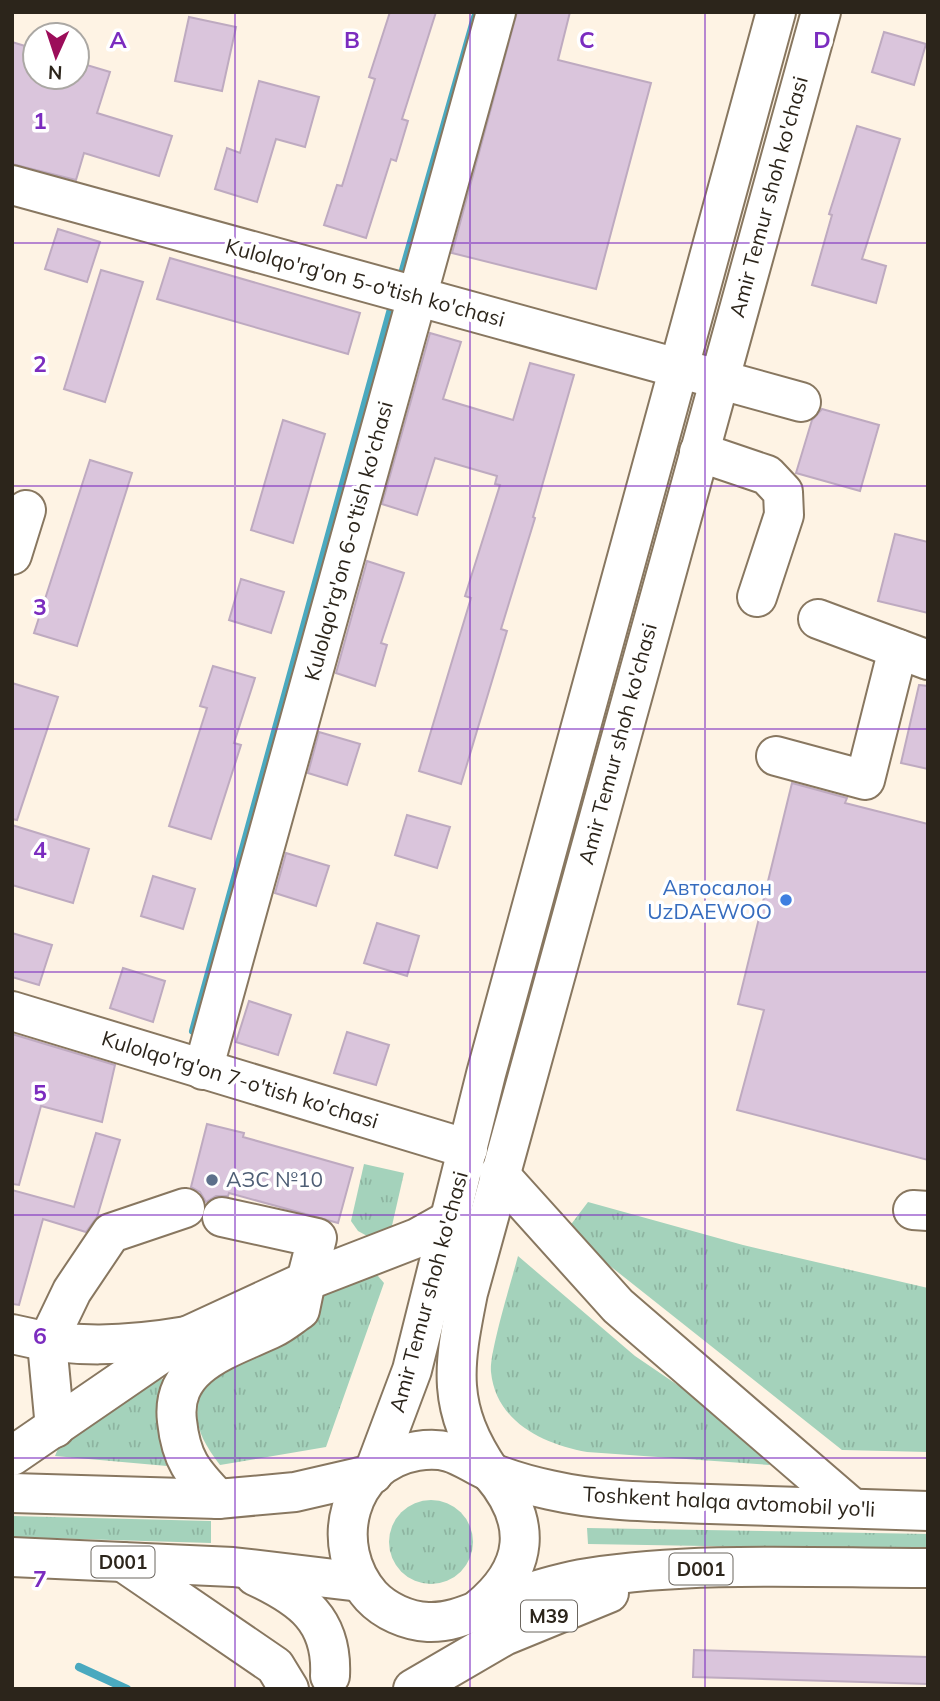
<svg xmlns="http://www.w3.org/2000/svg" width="940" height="1701" font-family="Mulish,sans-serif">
<defs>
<pattern id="grass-tufts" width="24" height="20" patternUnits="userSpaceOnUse" patternTransform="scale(1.75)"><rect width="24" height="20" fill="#a4d2bb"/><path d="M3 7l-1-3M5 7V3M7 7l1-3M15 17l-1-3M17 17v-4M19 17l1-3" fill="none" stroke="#8db4a0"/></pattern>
</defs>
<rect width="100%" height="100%" fill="#fef3e4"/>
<g fill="url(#grass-tufts)">
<polygon points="364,1164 404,1173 391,1230 369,1237 358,1231 351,1221"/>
<polygon points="588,1202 743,1245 928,1288 928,1452 842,1450 566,1231"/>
<path d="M 518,1256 L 635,1356 L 707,1405 L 770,1465 L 587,1452 C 543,1444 496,1422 491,1372 C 489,1353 512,1279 518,1256 Z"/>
<path d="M 372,1269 L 384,1283 L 326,1447 L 220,1465 C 197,1435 188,1413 209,1378 L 316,1311 L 321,1305 L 322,1288 Z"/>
<path d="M 165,1379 C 160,1410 156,1435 167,1466 L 55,1456 L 61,1441 L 149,1380 Z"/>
<circle cx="431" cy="1542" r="42"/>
<polygon points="12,1516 211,1521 211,1543 12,1537"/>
<polygon points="587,1528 928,1534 928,1550 588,1544"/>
</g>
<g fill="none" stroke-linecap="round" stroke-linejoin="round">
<g stroke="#4aa9bf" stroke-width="8">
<polyline points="403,270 475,17"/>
<polyline points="193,1031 392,305"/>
<polyline points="79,1667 127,1689"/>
</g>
</g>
<g fill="#dac5dc" stroke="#beaac0" stroke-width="2">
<polygon points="390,12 436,12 402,119 408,121 396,161 391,159 366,238 324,225 337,185 342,186 375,79 369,77"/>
<polygon points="517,12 570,12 558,60 651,83 596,289 452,253"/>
<polygon points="189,17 236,27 222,91 175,81"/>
<polygon points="884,32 926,44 914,85 872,72"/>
<polygon points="12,42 35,49 35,77 77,77 77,62 110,72 97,113 172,136 159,176 84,153 76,180 12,164"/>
<polygon points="259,81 319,97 305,147 276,139 257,202 215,189 227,148 240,153"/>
<polygon points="857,126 900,139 862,259 886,266 876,303 812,285 832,215 829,214"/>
<polygon points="58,229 100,242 87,282 45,269"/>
<polygon points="170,258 360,313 348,354 157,299"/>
<polygon points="101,270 143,282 105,402 64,389"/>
<polygon points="430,333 461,342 443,399 513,420 530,363 574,375 533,517 535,518 501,629 507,631 461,784 419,771 471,598 465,596 500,485 495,484 497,476 435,458 417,515 382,504"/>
<polygon points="822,409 879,425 860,491 796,473 812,420"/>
<polygon points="283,420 325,434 293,543 251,530"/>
<polygon points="90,460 132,473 77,646 34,633"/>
<polygon points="895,534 928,542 928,613 878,601"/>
<polygon points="367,561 404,573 381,643 387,645 375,686 336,673"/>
<polygon points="241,579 284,592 271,633 229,620"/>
<polygon points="213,666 255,678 234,743 241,745 211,839 169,826 207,708 200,706"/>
<polygon points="12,683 58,697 17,820 12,819"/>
<polygon points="919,685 928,686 928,769 901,763"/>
<polygon points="319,732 360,744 347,785 308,773"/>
<polygon points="792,783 847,798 845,803 928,824 928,1160 737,1110 764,1010 738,1004"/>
<polygon points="407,815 450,827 437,868 395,855"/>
<polygon points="12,825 89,849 73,903 12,885"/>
<polygon points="286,853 329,866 316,906 275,893"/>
<polygon points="153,876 195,889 183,929 141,916"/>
<polygon points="377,923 419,936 407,976 364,963"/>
<polygon points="12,933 52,945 39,985 12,977"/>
<polygon points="123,968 165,981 153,1022 110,1008"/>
<polygon points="249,1001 291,1015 278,1055 236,1042"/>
<polygon points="347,1032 389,1045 376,1085 334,1073"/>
<polygon points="12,1034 115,1065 102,1122 41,1106 19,1185 12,1184"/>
<polygon points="207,1124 244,1133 243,1137 353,1168 338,1223 229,1193 228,1196 216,1196 206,1202 200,1192 191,1187"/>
<polygon points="96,1133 120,1140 97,1217 86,1232 43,1219 19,1305 12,1304 12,1190 74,1207"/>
<polygon points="694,1650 928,1657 928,1684 693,1677"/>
</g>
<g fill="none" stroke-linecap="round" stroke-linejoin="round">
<defs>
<g id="minor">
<polyline points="12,185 801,402"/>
<polyline points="699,452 767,475 783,492 784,515 757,597"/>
<polyline points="12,555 26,510"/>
<polyline points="818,619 928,660"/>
<polyline points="776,756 865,780 898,649"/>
<polyline points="12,1011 468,1149"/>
<polyline points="203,1070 496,12"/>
<polyline points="913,1210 928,1211"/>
<polyline points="222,1217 317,1238 306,1281"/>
<path d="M 12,1334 C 71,1349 128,1346 187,1336"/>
<polyline points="55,1428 47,1343 72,1291 111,1233 185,1208"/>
</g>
<g id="major">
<path d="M 491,1473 C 446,1407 453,1368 468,1293 L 821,12"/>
<polyline points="373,1474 412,1370 486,1074 776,12"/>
</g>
<g id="highway">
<polyline points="499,1174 618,1306 852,1508"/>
<polyline points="12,1456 187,1336 306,1281 417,1238 451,1219"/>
<polyline points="12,1493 218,1499 295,1492 373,1474"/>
<path d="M 218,1499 C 192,1472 181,1459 177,1421 C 170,1363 232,1348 273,1328 C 283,1323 291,1316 300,1310 L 306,1281"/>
<path d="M 928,1511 C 855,1508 782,1506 710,1504 C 656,1502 603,1502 550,1490 C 531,1486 513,1481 495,1474 C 464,1462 456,1445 417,1451 C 347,1463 327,1546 371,1596 C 385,1611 407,1621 428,1622 C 452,1623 473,1612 495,1604 C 526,1593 556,1583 588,1578 C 695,1561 818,1568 928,1568"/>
<polyline points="12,1557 233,1567 360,1582"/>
<polyline points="123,1562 275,1666 289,1689"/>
<path d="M 255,1576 C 302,1598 333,1620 330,1676"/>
<path d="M 479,1609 C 529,1568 533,1522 491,1473"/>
<polyline points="413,1689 504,1636 609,1593"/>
</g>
</defs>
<use href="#minor" stroke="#887760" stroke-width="42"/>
<use href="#major" stroke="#887760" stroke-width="42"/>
<use href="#highway" stroke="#887760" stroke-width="42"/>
<use href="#minor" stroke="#fff" stroke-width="38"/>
<use href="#major" stroke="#fff" stroke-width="38"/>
<use href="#highway" stroke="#fff" stroke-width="38"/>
</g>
<path fill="none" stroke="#7b2cbf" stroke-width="2" stroke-opacity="0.55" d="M 235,12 L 235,1689M 470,12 L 470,1689M 705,12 L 705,1689M 12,243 L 928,243M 12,486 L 928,486M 12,729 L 928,729M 12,972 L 928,972M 12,1215 L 928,1215M 12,1458 L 928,1458"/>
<circle fill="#3f7fe0" stroke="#fff" stroke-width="2.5" cx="786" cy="900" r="7"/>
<circle fill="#5c6f8a" stroke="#fff" stroke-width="2.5" cx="212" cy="1180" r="7"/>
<g text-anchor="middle" stroke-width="7" stroke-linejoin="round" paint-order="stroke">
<g fill="#fff" stroke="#6b665f" stroke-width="2">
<rect x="91.5" y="1546.5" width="63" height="31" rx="5"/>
<rect x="669.5" y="1553.5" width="63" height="31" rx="5"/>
<rect x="521" y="1600.5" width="56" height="31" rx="5"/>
</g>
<g font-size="19" font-weight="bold" fill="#2c251b">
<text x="123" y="1569">D001</text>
<text x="701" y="1576">D001</text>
<text x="549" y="1623">M39</text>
</g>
<g font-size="21" fill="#2c251b" stroke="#fff">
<text transform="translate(769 197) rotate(-75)" y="7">Amir Temur shoh ko'chasi</text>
<text transform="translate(365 283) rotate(15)" y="7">Kulolqo'rg'on 5-o'tish ko'chasi</text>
<text transform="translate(349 541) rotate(-75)" y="7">Kulolqo'rg'on 6-o'tish ko'chasi</text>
<text transform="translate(618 744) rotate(-75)" y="7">Amir Temur shoh ko'chasi</text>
<text transform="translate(240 1080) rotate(17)" y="7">Kulolqo'rg'on 7-o'tish ko'chasi</text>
<text transform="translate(429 1292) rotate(-75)" y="7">Amir Temur shoh ko'chasi</text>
<text transform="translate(729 1502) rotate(3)" y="7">Toshkent halqa avtomobil yo'li</text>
</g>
<g font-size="21" fill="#366cbe" stroke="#fff" text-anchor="end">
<text x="772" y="895">Автосалон<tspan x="772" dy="24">UzDAEWOO</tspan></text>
</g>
<g font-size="21" fill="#4e5e75" stroke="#fff" text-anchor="start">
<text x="226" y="1187">АЗС №10</text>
</g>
</g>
<g font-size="23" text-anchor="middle" font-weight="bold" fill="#7b2cbf" stroke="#fff" stroke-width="7" stroke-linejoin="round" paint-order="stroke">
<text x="118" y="48">A</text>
<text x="352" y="48">B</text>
<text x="587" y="48">C</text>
<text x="822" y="48">D</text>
<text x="40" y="129">1</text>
<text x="40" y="372">2</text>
<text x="40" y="615">3</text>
<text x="40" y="858">4</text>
<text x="40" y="1101">5</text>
<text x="40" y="1344">6</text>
<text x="40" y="1587">7</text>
</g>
<rect width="940" height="1701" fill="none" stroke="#2c251b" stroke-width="28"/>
<g transform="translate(56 56) rotate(183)"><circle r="33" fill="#ffffff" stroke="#aba8a4" stroke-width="2"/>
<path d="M0-5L12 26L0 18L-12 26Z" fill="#9c0d5a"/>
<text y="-10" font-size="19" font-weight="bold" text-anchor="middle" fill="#2c251b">N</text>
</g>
</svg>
